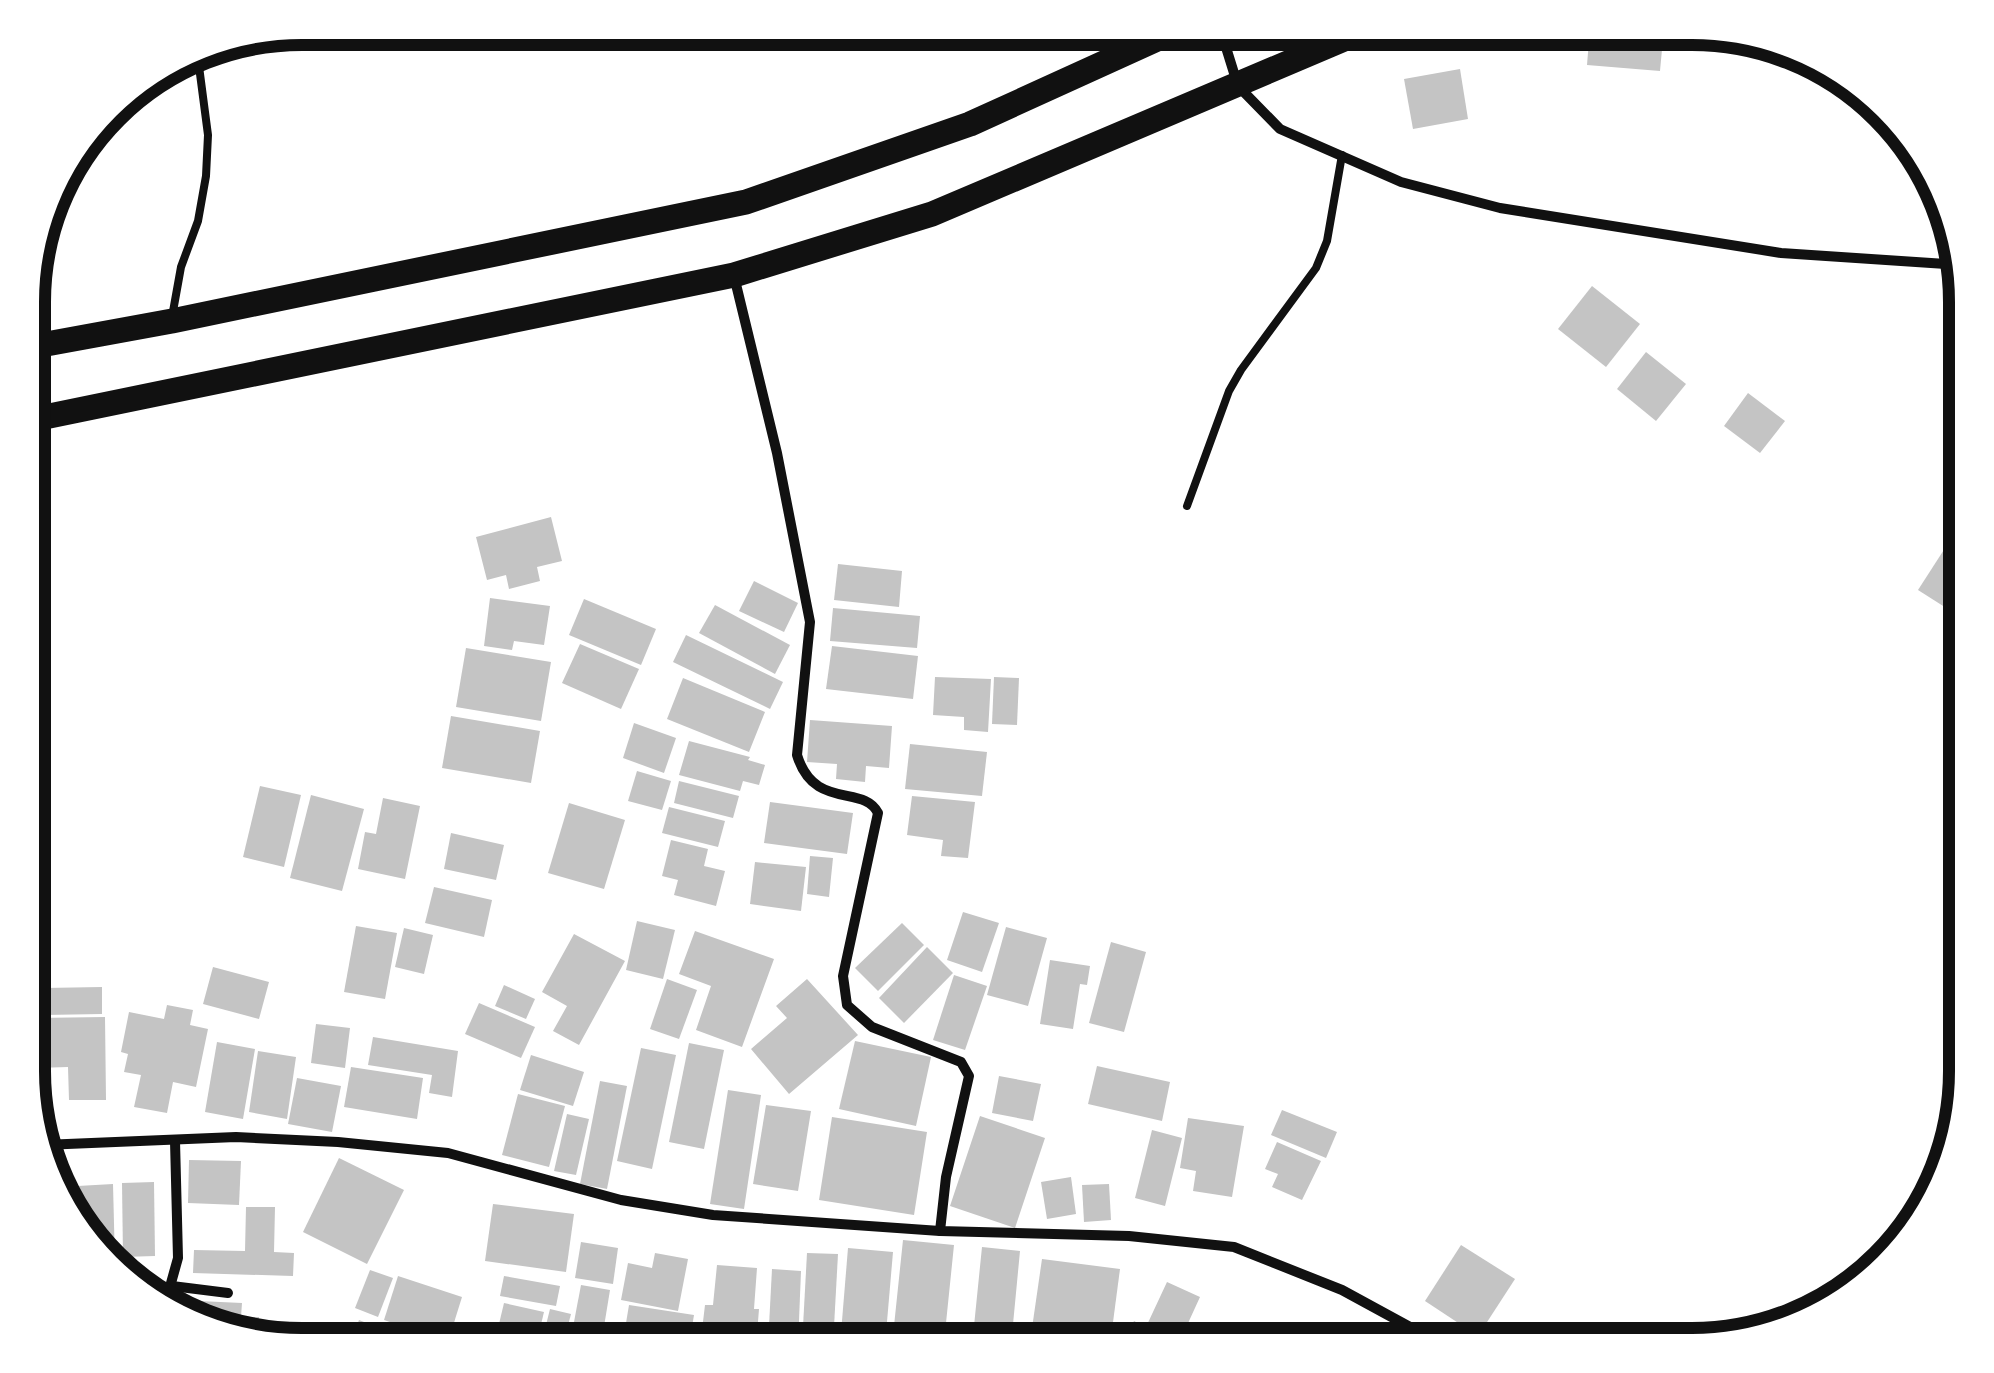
<svg xmlns="http://www.w3.org/2000/svg" width="1994" height="1373" font-family="'Space Grotesk',sans-serif">
<rect width="100%" height="100%" fill="#fff"/>
<g fill="#c4c4c4">
<polygon points="545,28 595,28 594,50 544,48"/>
<polygon points="1508,28 1532,28 1513,38"/>
<polygon points="1590,28 1664,28 1660,71 1587,65"/>
<polygon points="1460,69 1468,119 1413,129 1404,79"/>
<polygon points="1592,286 1640,324 1606,367 1558,329"/>
<polygon points="1646,352 1686,384 1656,421 1617,389"/>
<polygon points="1748,393 1785,421 1760,453 1724,426"/>
<polygon points="1966,435 1966,462 1955,457"/>
<polygon points="551,517 562,561 537,567 540,581 509,589 506,575 487,580 476,537"/>
<polygon points="1947,545 1966,557 1966,588 1951,611 1918,590"/>
<polygon points="838,564 902,571 899,607 834,600"/>
<polygon points="754,581 798,603 784,632 739,611"/>
<polygon points="490,598 550,606 544,645 514,641 512,650 484,646"/>
<polygon points="584,599 656,629 641,665 569,635"/>
<polygon points="715,605 790,645 775,674 699,633"/>
<polygon points="833,608 920,616 917,648 830,641"/>
<polygon points="686,635 783,682 770,709 673,662"/>
<polygon points="580,644 639,669 621,709 562,683"/>
<polygon points="832,646 918,656 913,699 826,689"/>
<polygon points="466,648 551,662 541,721 456,707"/>
<polygon points="935,677 991,679 988,732 964,730 964,717 933,715"/>
<polygon points="994,677 1019,678 1017,725 992,724"/>
<polygon points="683,678 765,712 749,752 667,719"/>
<polygon points="451,716 540,731 531,783 442,768"/>
<polygon points="810,720 892,726 889,768 866,766 865,782 836,779 837,764 807,762"/>
<polygon points="634,723 676,738 664,773 623,758"/>
<polygon points="689,741 750,757 748,760 765,765 759,785 743,781 740,791 679,775"/>
<polygon points="910,744 987,752 982,796 905,789"/>
<polygon points="637,771 671,781 662,810 628,801"/>
<polygon points="679,781 739,796 733,818 674,803"/>
<polygon points="260,786 301,795 284,867 243,857"/>
<polygon points="311,795 364,809 342,891 290,878"/>
<polygon points="912,796 975,802 968,858 941,856 943,840 907,835"/>
<polygon points="383,798 420,806 405,879 358,869 365,832 376,834"/>
<polygon points="770,802 853,813 847,854 764,843"/>
<polygon points="569,803 625,820 604,889 548,873"/>
<polygon points="669,807 725,821 718,847 662,833"/>
<polygon points="451,833 504,845 496,880 444,869"/>
<polygon points="671,840 708,849 704,866 725,871 716,906 674,895 678,880 662,876"/>
<polygon points="810,856 833,858 829,897 807,894"/>
<polygon points="755,862 806,867 801,911 750,904"/>
<polygon points="434,887 492,900 484,937 425,923"/>
<polygon points="963,912 999,923 982,972 947,960"/>
<polygon points="637,921 675,930 663,979 626,970"/>
<polygon points="902,923 924,945 878,991 855,968"/>
<polygon points="356,926 397,933 385,999 344,992"/>
<polygon points="1006,927 1047,938 1028,1006 987,995"/>
<polygon points="404,928 433,935 424,974 395,967"/>
<polygon points="695,931 774,959 742,1047 696,1030 711,986 679,974"/>
<polygon points="574,934 625,961 579,1045 553,1031 567,1006 542,992"/>
<polygon points="1111,942 1146,952 1124,1032 1089,1023"/>
<polygon points="927,947 953,973 904,1023 879,998"/>
<polygon points="1050,960 1090,966 1087,985 1080,984 1073,1029 1040,1024"/>
<polygon points="213,967 269,982 259,1019 203,1004"/>
<polygon points="954,975 987,986 965,1050 933,1040"/>
<polygon points="667,979 697,990 679,1039 650,1029"/>
<polygon points="807,979 858,1035 789,1094 751,1049 787,1018 776,1006"/>
<polygon points="504,985 535,999 526,1019 495,1006"/>
<polygon points="102,987 102,1014 44,1015 44,988"/>
<polygon points="479,1003 535,1027 521,1058 465,1034"/>
<polygon points="167,1005 193,1010 190,1025 208,1029 196,1087 173,1082 167,1113 134,1107 141,1075 124,1072 128,1054 121,1052 129,1012 164,1019"/>
<polygon points="105,1017 106,1100 69,1100 68,1067 36,1068 35,1018"/>
<polygon points="316,1024 350,1028 345,1068 311,1063"/>
<polygon points="373,1037 458,1051 452,1097 429,1093 432,1075 368,1065"/>
<polygon points="855,1041 931,1057 916,1126 839,1109"/>
<polygon points="217,1042 255,1049 243,1119 205,1112"/>
<polygon points="689,1043 724,1050 704,1149 669,1142"/>
<polygon points="641,1048 676,1055 652,1169 617,1161"/>
<polygon points="258,1051 296,1057 287,1119 249,1112"/>
<polygon points="531,1055 584,1072 573,1106 520,1090"/>
<polygon points="1097,1066 1170,1082 1162,1121 1088,1104"/>
<polygon points="351,1067 423,1078 417,1119 344,1107"/>
<polygon points="999,1076 1041,1084 1033,1121 992,1113"/>
<polygon points="297,1078 341,1086 332,1132 288,1124"/>
<polygon points="600,1081 627,1086 607,1189 580,1184"/>
<polygon points="728,1090 761,1095 744,1209 710,1204"/>
<polygon points="518,1094 565,1106 549,1167 502,1155"/>
<polygon points="766,1105 811,1111 798,1191 753,1184"/>
<polygon points="1282,1110 1337,1132 1326,1158 1271,1135"/>
<polygon points="567,1114 589,1119 576,1175 554,1171"/>
<polygon points="980,1116 1045,1138 1015,1228 950,1206"/>
<polygon points="832,1117 927,1132 914,1215 819,1200"/>
<polygon points="1188,1118 1244,1126 1232,1197 1193,1191 1196,1171 1180,1168"/>
<polygon points="1152,1130 1182,1138 1165,1206 1135,1198"/>
<polygon points="1277,1142 1321,1161 1302,1200 1272,1187 1278,1174 1265,1169"/>
<polygon points="339,1158 404,1190 367,1264 303,1232"/>
<polygon points="189,1160 241,1161 239,1205 188,1203"/>
<polygon points="1071,1177 1076,1214 1047,1219 1041,1182"/>
<polygon points="154,1182 155,1256 123,1257 122,1183"/>
<polygon points="113,1184 115,1263 112,1263 64,1208 60,1187"/>
<polygon points="1109,1184 1111,1220 1084,1222 1082,1185"/>
<polygon points="493,1204 574,1214 566,1272 485,1261"/>
<polygon points="246,1207 275,1207 274,1252 294,1253 293,1276 193,1273 194,1250 245,1251"/>
<polygon points="903,1240 954,1245 946,1323 974,1326 982,1247 1020,1251 1011,1345 892,1345"/>
<polygon points="581,1242 618,1248 613,1284 575,1278"/>
<polygon points="1461,1245 1515,1279 1478,1336 1425,1301"/>
<polygon points="848,1248 893,1252 885,1345 840,1345"/>
<polygon points="655,1253 688,1259 678,1311 621,1300 628,1263 652,1268"/>
<polygon points="807,1253 838,1254 833,1345 802,1345"/>
<polygon points="1042,1259 1120,1269 1110,1345 1030,1342"/>
<polygon points="717,1265 757,1268 754,1309 759,1309 757,1334 751,1334 750,1345 710,1345 711,1330 702,1330 705,1305 713,1305"/>
<polygon points="772,1269 801,1271 798,1345 768,1345"/>
<polygon points="370,1270 393,1278 378,1317 355,1308"/>
<polygon points="398,1276 462,1297 448,1342 384,1320"/>
<polygon points="504,1276 560,1286 556,1306 500,1296"/>
<polygon points="1167,1282 1200,1297 1178,1345 1122,1345 1134,1321 1146,1327"/>
<polygon points="581,1285 610,1290 601,1345 570,1343"/>
<polygon points="199,1301 242,1303 241,1317 259,1317 258,1335 198,1313"/>
<polygon points="504,1303 544,1312 536,1345 494,1345"/>
<polygon points="629,1305 694,1315 690,1339 625,1329"/>
<polygon points="550,1309 571,1314 563,1345 541,1345"/>
<polygon points="359,1320 407,1339 404,1345 350,1345"/>
</g>
<g fill="none" stroke-linecap="round" stroke-linejoin="round">
<g stroke="#111" stroke-width="8">
<polyline points="172,317 181,267 198,221 206,176 208,135 197,51"/>
<polyline points="1187,506 1229,391 1241,370 1316,268 1327,241 1342,155"/>
</g>
<g stroke="#111" stroke-width="10">
<polyline points="1220,28 1238,86 1280,129 1401,182 1500,208 1781,253 1961,265"/>
<path d="M 734,276 L 777,453 L 810,622 L 797,755 C 814,811 864,784 878,813 L 843,976 L 847,1005 L 872,1027 L 961,1062 L 969,1076 L 946,1177 L 940,1231"/>
<polyline points="43,1145 236,1137 338,1142 448,1153 621,1200 713,1215 940,1231 1129,1236 1234,1247 1342,1290 1443,1345"/>
<polyline points="172,1286 228,1293"/>
<polyline points="166,1301 178,1258 175,1141"/>
</g>
<g stroke="#111" stroke-width="25">
<polyline points="30,347 172,321 746,202 970,124 1181,28"/>
<polyline points="30,420 734,275 932,214 1370,28"/>
</g>
</g>
<path d="M0 0H1994V1373H0ZM302 45H1692A257 257 0 0 1 1949 302V1071A257 257 0 0 1 1692 1328H302A257 257 0 0 1 45 1071V302A257 257 0 0 1 302 45Z" fill="#fff" fill-rule="evenodd"/>
<path fill="none" stroke="#111" stroke-width="12" d="M302 45H1692A257 257 0 0 1 1949 302V1071A257 257 0 0 1 1692 1328H302A257 257 0 0 1 45 1071V302A257 257 0 0 1 302 45Z"/>
</svg>
